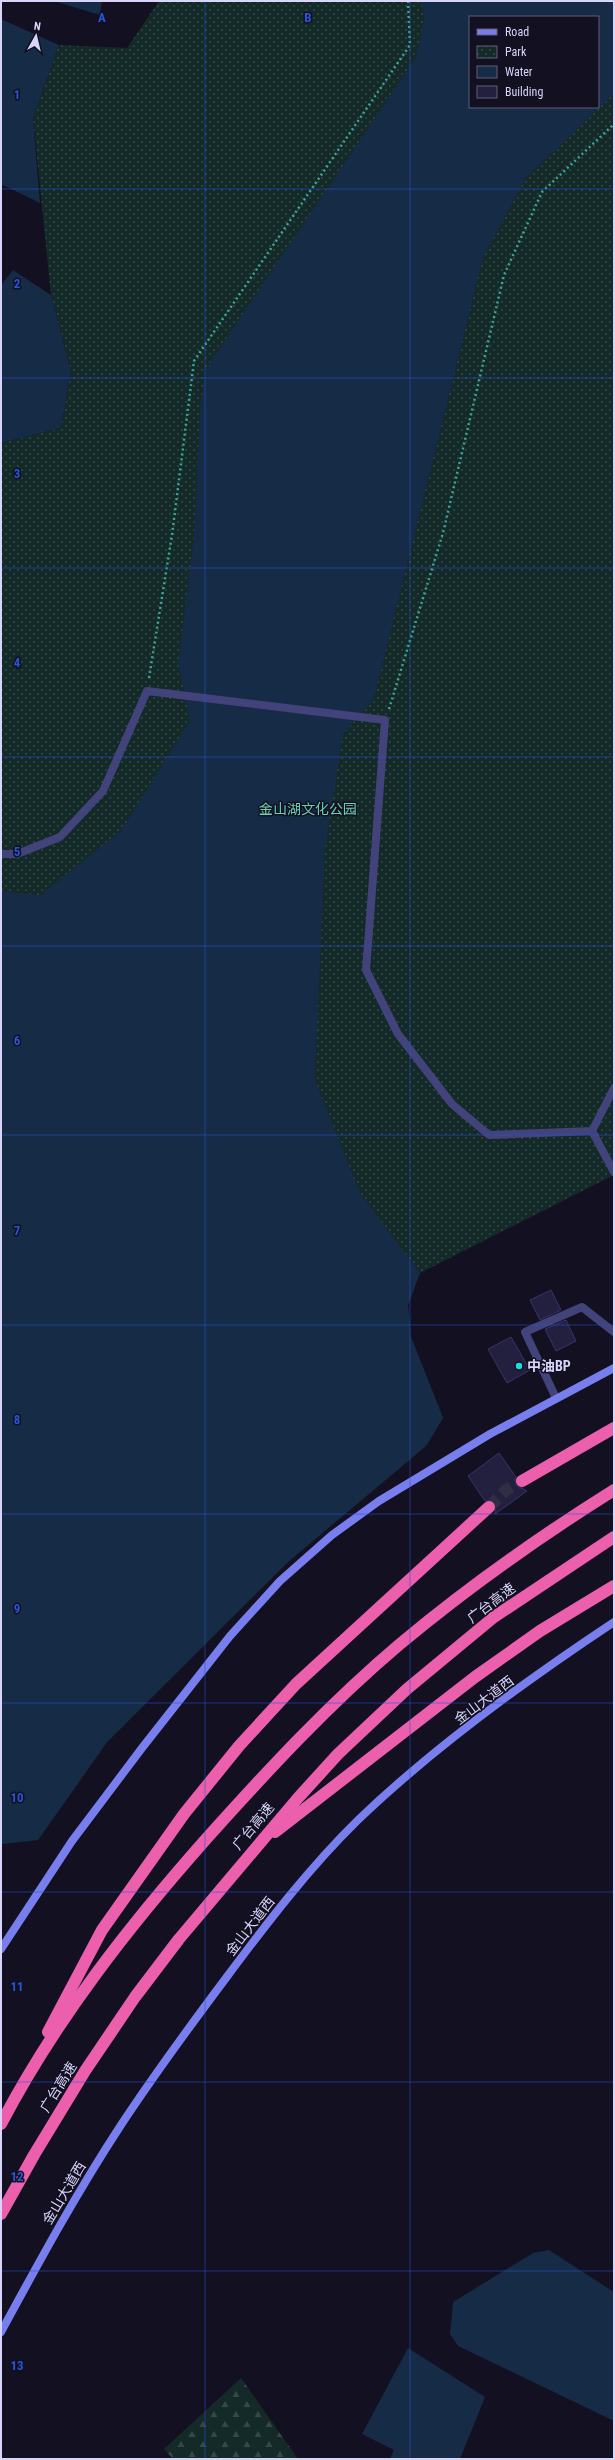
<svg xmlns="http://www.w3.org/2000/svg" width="615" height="2460" font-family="'Roboto Condensed','Noto Sans SC',sans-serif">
<defs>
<pattern id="forest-firs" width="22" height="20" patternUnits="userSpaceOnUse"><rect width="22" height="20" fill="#142a28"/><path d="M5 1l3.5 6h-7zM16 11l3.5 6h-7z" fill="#354848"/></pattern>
<pattern id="park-dots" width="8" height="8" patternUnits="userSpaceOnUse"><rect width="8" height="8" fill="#142a28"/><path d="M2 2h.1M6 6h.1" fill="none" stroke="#354848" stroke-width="1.8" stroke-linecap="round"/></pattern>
</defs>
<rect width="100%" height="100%" fill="#121021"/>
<polygon fill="url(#forest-firs)" points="241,2378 298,2459 173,2459 164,2449"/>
<path fill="url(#park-dots)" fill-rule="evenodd" d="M 159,1 L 614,1 L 614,1175 L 420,1273 L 408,1305 L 411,1337 L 443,1418 L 426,1446 L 289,1561 L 107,1742 L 38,1840 L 1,1844 L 1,443 L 61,428 L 71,371 L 51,295 L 33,118 L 59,45 L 127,48 ZM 470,17 L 598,17 L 598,107 L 470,107 Z"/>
<g fill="#162b45" fill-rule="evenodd">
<polygon points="54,1 102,1 100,15"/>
<path d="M 421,1 L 614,1 L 614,94 L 526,178 L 483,258 L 374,699 L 343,734 L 325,851 L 315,1080 L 360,1193 L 420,1273 L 408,1305 L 411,1337 L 443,1418 L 426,1446 L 289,1561 L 107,1742 L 38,1840 L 1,1844 L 1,891 L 40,895 L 121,831 L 190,720 L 178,663 L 194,536 L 200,408 L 206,368 L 416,57 L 424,19 ZM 470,17 L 598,17 L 598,107 L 470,107 Z"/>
<polygon points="1,19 59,45 33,118 40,203 1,184"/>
<polygon points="13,270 51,295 71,371 61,428 1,443 1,285"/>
<polygon points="549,2250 614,2292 614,2421 458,2346 450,2334 453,2302 533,2253"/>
<polygon points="408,2348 485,2397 460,2459 390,2459 394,2450 362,2434"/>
</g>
<g fill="#231f3f" stroke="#3a3369">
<polygon points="551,1290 561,1310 540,1320 530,1300"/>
<polygon points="566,1320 576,1341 556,1351 545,1329"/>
<polygon points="511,1337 530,1370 507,1383 488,1349"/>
<polygon points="499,1453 516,1477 516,1485 527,1491 495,1514 495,1502 491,1500 485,1501 468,1476"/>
</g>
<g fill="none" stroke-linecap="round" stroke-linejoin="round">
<polyline stroke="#302e42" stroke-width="12" stroke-dasharray="12 6" stroke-linecap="butt" points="489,1507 506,1490 522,1481"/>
<g stroke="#3da698" stroke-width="2.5" stroke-dasharray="2 3" stroke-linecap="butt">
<polyline points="149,678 172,535 194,361 410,45 408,1"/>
<polyline points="389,709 443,533 504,275 542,192 614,124"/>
</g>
<g stroke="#41437a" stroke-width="8">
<polyline points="1,854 17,854 60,837 103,791 147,691 385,720 366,970 398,1034 452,1104 489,1135 592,1131 614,1088"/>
<polyline points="592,1131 614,1172"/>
<polyline points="556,1398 525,1332 582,1307 614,1332"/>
</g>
<g stroke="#787eee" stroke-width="8">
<polyline points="1,1949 72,1841 142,1748 230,1636 280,1581 332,1535 379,1501 490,1434 614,1368"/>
<path d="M 1,2332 C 39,2262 77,2192 121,2125 C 154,2075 190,2026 226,1978 C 267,1923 309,1868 358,1820 C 435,1746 525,1681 614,1622"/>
</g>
<g stroke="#eb5fad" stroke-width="12">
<polyline points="522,1481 614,1428"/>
<polyline points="275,1832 475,1677 540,1631 614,1586"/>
<polyline points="48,2032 102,1930 184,1814 239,1746 296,1684 489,1507"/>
<path d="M 1,2124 C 56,2019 129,1926 207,1838 C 268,1770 330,1703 400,1644 C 467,1588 539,1537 614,1490"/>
<polyline points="1,2214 34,2155 85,2071 135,1997 179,1939 298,1798 338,1754 407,1689 494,1617 614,1537"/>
</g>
</g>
<path fill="none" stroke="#2655da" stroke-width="1" stroke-opacity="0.55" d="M 205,1 L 205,2459M 410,1 L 410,2459M 1,189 L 614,189M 1,378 L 614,378M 1,568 L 614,568M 1,757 L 614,757M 1,946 L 614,946M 1,1135 L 614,1135M 1,1325 L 614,1325M 1,1514 L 614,1514M 1,1703 L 614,1703M 1,1892 L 614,1892M 1,2082 L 614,2082M 1,2271 L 614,2271"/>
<circle fill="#1cdbdf" stroke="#121021" stroke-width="1.5" cx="519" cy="1366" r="4"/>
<g text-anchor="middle" stroke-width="3" stroke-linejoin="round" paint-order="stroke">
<g font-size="14" fill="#6ad1af" stroke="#121021">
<text x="308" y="814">金山湖文化公园</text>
</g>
<g font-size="14" font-weight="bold" fill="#d7d5fa" stroke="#121021" text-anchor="start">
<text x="527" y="1371">中油BP</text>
</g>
<g font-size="14" fill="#d7d5fa" stroke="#121021">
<text transform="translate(491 1603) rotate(-37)" y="5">广台高速</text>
<text transform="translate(484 1700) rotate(-37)" y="5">金山大道西</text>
<text transform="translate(253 1826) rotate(-50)" y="5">广台高速</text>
<text transform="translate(250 1926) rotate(-52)" y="5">金山大道西</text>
<text transform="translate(58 2087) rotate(-58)" y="5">广台高速</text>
<text transform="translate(64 2193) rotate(-59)" y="5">金山大道西</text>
</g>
</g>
<g font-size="13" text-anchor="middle" font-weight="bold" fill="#2655da" stroke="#121021" stroke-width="3" stroke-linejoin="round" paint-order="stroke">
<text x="102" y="22">A</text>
<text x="308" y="22">B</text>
<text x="17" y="99">1</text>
<text x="17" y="288">2</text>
<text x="17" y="478">3</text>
<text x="17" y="667">4</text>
<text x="17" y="856">5</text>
<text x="17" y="1045">6</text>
<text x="17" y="1235">7</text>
<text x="17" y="1424">8</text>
<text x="17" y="1613">9</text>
<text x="17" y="1802">10</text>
<text x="17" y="1991">11</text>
<text x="17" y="2181">12</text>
<text x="17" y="2370">13</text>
</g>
<rect width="615" height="2460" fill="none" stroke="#d7d5fa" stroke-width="4"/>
<rect x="469" y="16" width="130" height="92" fill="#121021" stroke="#615f78"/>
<rect x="477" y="29" width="20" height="6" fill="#787eee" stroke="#615f78"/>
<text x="505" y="36" font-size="12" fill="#d7d5fa">Road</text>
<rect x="477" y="46" width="20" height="12" fill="url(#park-dots)" stroke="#615f78"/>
<text x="505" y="56" font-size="12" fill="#d7d5fa">Park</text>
<rect x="477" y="66" width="20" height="12" fill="#162b45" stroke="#615f78"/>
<text x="505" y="76" font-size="12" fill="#d7d5fa">Water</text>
<rect x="477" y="86" width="20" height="12" fill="#231f3f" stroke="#615f78"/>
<text x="505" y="96" font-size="12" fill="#d7d5fa">Building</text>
<g transform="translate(36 36) rotate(8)" stroke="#121021" stroke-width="3" paint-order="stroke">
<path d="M0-3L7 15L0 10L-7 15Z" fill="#d7d5fa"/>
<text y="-6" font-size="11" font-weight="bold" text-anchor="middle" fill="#d7d5fa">N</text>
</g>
</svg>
